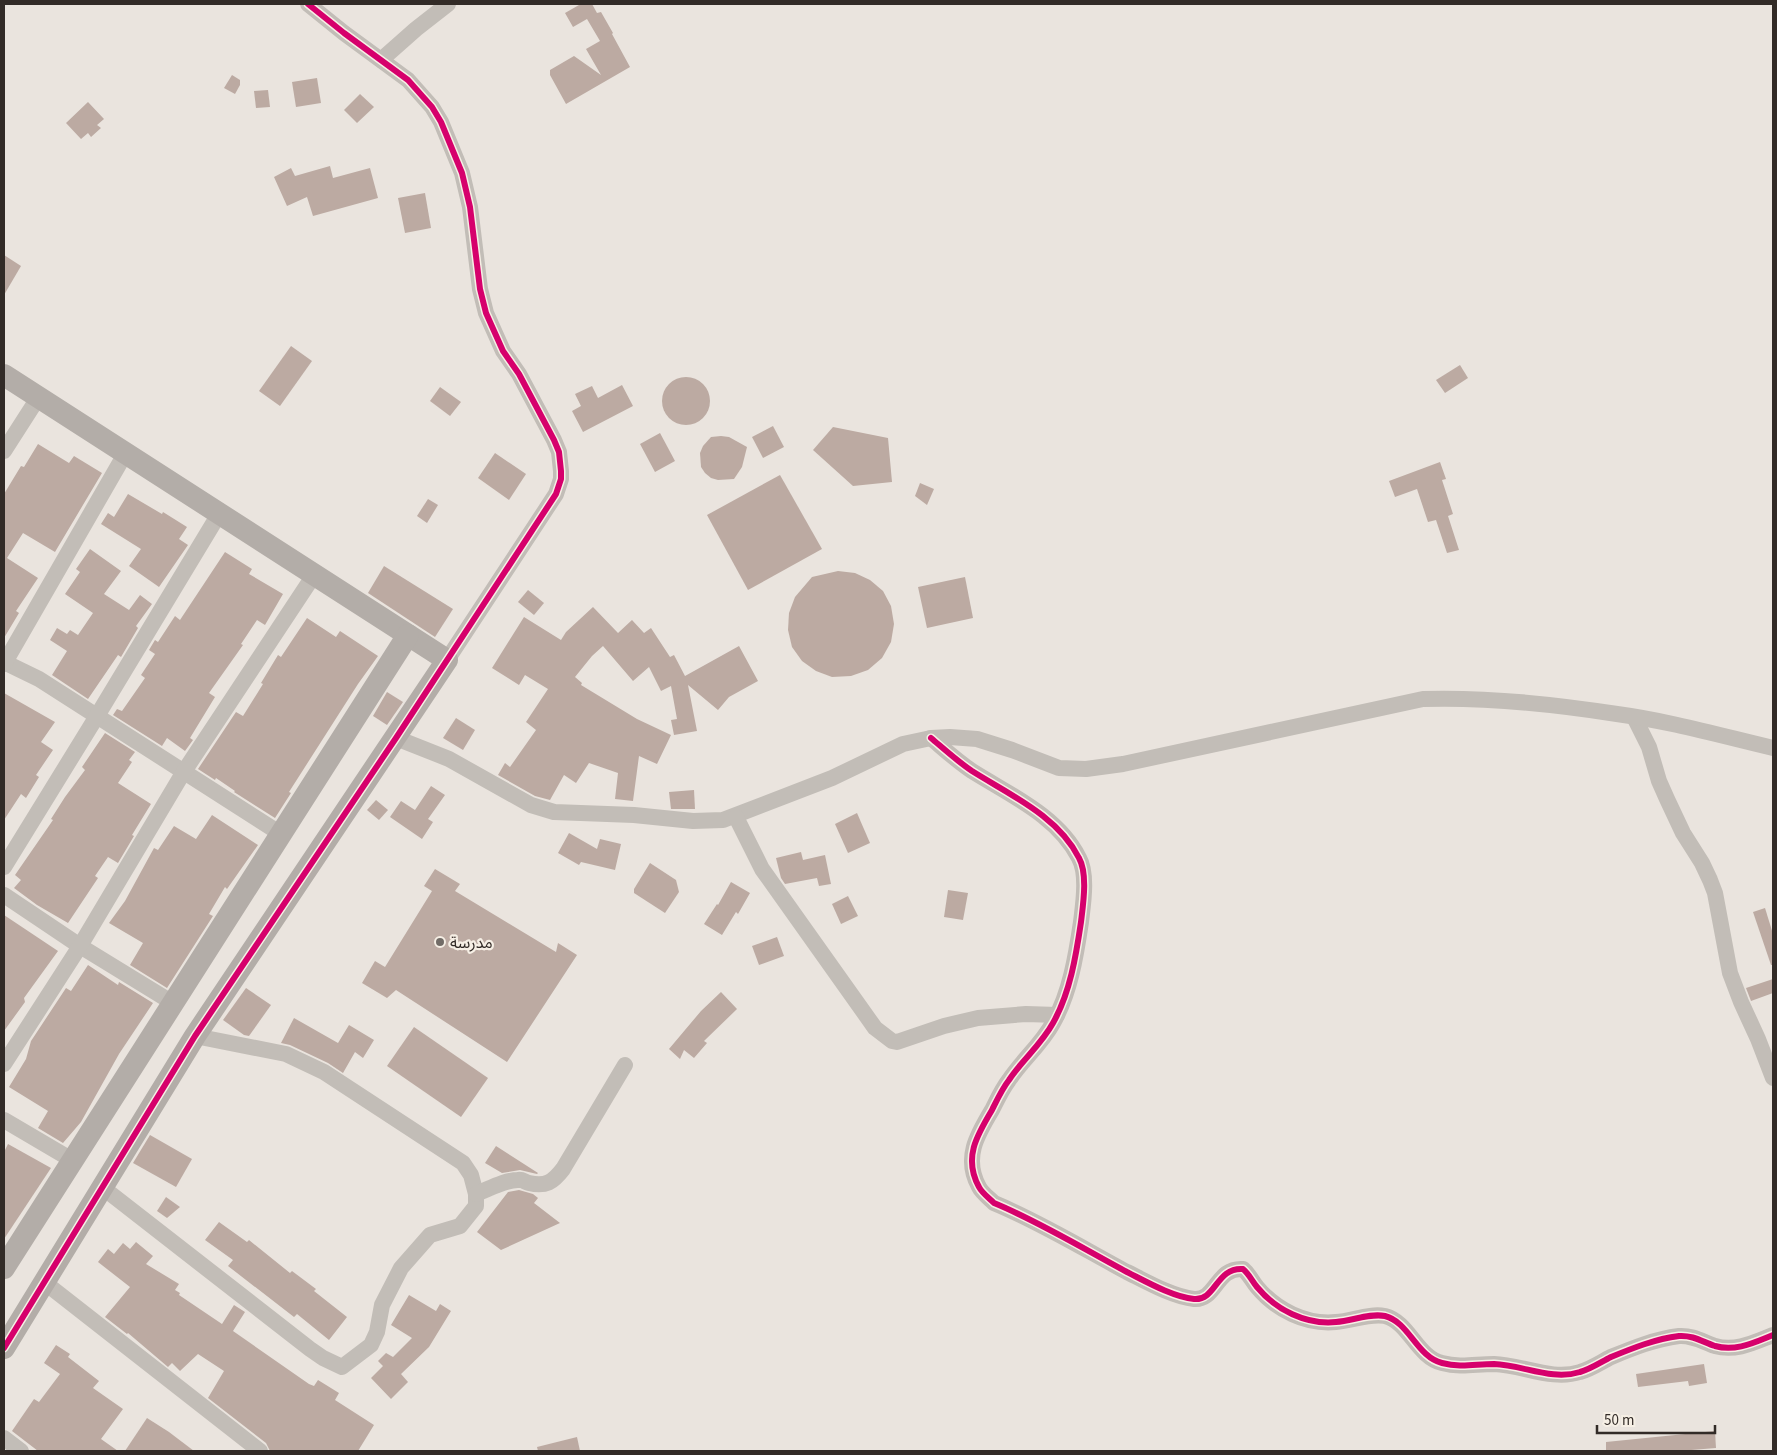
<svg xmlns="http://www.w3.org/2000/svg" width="1777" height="1455" font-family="'Source Sans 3','Noto Sans Arabic',sans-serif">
<rect width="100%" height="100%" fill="#eae4de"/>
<g fill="#bcaaa2">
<polygon points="579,4 592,4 597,13 601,12 613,33 612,34 630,67 566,104 550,75 550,70 574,56 601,75 586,49 600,41 587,19 573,27 565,13 579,5"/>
<polygon points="232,75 240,80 240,85 235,94 224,88"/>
<polygon points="317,78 321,103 296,107 292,82"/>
<polygon points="268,90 270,107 256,108 254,91"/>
<polygon points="360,94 374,107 357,123 344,110"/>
<polygon points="88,102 104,119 97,125 101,128 91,137 88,133 81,139 66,123"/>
<polygon points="330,166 333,178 370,168 378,198 313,216 307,197 287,206 274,177 291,168 295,176"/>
<polygon points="425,193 431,228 405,233 398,198"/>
<polygon points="4,255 21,266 4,295"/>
<polygon points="291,346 312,361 280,406 259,391"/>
<polygon points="1460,365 1468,378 1445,393 1436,380"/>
<circle cx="686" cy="401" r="24"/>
<polygon points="622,385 633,406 583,432 572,411 581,406 575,394 592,386 598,398"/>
<polygon points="440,387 461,402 450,416 430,401"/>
<polygon points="773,426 784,447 763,458 752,437"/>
<polygon points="833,427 888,438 892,482 853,486 813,450"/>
<polygon points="660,433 675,461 655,472 640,444"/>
<polygon points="721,436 729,437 747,447 742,467 734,479 718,480 711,478 705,473 701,467 700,453 703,446 711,437"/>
<polygon points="38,444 69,463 74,456 102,473 55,552 23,533 7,558 38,578 16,611 19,613 4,638 4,494 21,466 24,467"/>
<polygon points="495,453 526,474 509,500 478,478"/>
<polygon points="1440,462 1446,479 1442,480 1453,514 1448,516 1459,550 1447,553 1436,520 1428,522 1417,489 1395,497 1389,481"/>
<polygon points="780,475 822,549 748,590 707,515"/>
<polygon points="920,483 934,489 927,505 915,496"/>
<polygon points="128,494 162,514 163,512 187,527 179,539 188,545 159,587 129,566 141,549 101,524 108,513 114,517"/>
<polygon points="428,499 438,505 427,523 417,516"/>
<polygon points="90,549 121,571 104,594 129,610 140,595 152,604 136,626 138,628 121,657 118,655 88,699 52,675 67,651 50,640 57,628 67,634 70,630 78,635 93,613 65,594 80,572 76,569"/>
<polygon points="225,552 252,569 249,574 283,594 265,625 257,620 241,644 243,645 209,693 215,697 190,738 193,740 185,751 167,738 162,746 113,715 117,709 122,711 145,678 141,675 155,654 149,650 155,640 158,642 175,616 180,620"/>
<polygon points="384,566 453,609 435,637 368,593"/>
<polygon points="838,571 855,573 870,580 883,591 891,606 894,624 891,642 882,658 868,670 851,676 832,677 816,671 802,661 792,647 788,630 789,613 795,597 812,577"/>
<polygon points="965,577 973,618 927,628 918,587"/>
<polygon points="528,590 544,603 534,615 518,602"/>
<polygon points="593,607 618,633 632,620 644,633 651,628 670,657 674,655 685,676 739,646 758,681 729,697 718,710 688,685 697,731 674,735 671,720 677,719 671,686 661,691 649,667 633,681 603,646 592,656 575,677 582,683 581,685 637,719 671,735 657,764 639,756 633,801 615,799 618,773 589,763 576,783 564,775 550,800 535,796 498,775 505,763 510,767 536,730 526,722 548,689 525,675 519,685 492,668 524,617 561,640 566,632"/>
<polygon points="307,618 336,637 340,631 378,656 358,684 289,792 291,793 275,818 234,792 235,791 216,778 215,780 198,769 236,712 243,716 263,684 261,683 278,655 281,657"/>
<polygon points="387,692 403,702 387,725 373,716"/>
<polygon points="4,693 55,722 41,742 53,750 36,775 39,777 26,798 21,794 4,820"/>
<polygon points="456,718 475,730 463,750 443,738"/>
<polygon points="105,733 135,752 129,760 132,762 118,783 151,804 132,835 134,836 118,863 108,857 95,876 98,878 68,923 37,905 14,888 21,880 15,875 53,820 51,819 65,797 85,770 82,767"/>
<polygon points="431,786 445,795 428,819 433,822 422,839 390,817 401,801 415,810"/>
<polygon points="694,790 695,809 671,809 669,792"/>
<polygon points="376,800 388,810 379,820 367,810"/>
<polygon points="857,813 870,843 848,853 835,824"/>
<polygon points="212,815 258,845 227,889 225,887 209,914 213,916 167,988 130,965 143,943 109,923 125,901 154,848 158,850 174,826 196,839"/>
<polygon points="569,833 597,849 600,839 621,844 615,870 581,862 579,865 558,853"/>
<polygon points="801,852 803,860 825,855 831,884 819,886 817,878 785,884 781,878 776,858"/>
<polygon points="650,863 676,880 679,892 665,913 634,893 634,889"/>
<polygon points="435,869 460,884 455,891 556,952 558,943 577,955 507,1062 396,990 387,998 362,983 375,961 385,967 432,891 424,886"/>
<polygon points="731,882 750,893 738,914 736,912 722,935 704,924 717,904 718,905"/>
<polygon points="948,890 968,893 963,920 944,917"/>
<polygon points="848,896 858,916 841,924 832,904"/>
<polygon points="1765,908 1773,934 1773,965 1771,965 1753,912"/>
<polygon points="4,915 58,951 24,998 25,1002 4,1031"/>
<polygon points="777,937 784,956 759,965 752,946"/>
<polygon points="88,965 118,985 119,982 153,1003 119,1054 81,1122 63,1143 38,1128 48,1111 9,1087 26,1059 31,1041 35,1035 66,988 71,991"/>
<polygon points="1773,979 1773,993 1751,1001 1746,988"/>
<polygon points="246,988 271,1005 249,1036 244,1035 223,1020"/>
<polygon points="721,992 737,1009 704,1041 707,1043 694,1058 684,1050 680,1059 669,1049 701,1011"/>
<polygon points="294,1018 338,1043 349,1025 374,1040 363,1058 355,1052 343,1073 328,1063 290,1045 281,1043"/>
<polygon points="414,1027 488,1078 461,1117 387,1066"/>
<polygon points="150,1135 192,1159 176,1187 133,1163"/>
<polygon points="8,1144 51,1168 4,1239 4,1152"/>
<polygon points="496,1146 538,1173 537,1174 520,1170 502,1173 485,1163"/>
<polygon points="519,1190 533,1194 538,1198 534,1203 560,1223 501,1250 477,1232 508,1192"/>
<polygon points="166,1197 180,1207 167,1218 157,1211"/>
<polygon points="219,1222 247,1242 249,1240 290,1273 292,1271 316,1289 314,1291 347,1317 329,1340 297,1314 294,1317 228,1266 233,1260 205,1240"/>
<polygon points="136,1242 153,1256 146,1264 179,1284 175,1290 180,1293 179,1295 222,1324 234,1305 245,1312 233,1331 309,1384 314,1386 318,1380 339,1393 335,1400 374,1425 358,1451 270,1451 266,1443 208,1398 224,1371 198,1354 180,1371 172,1363 168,1367 128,1333 127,1334 105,1317 130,1287 98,1262 108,1249 114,1254 123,1243 130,1249"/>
<polygon points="409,1295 436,1311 440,1304 451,1311 429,1347 401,1374 408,1382 391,1399 371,1378 383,1366 378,1361 386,1353 393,1357 412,1338 391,1325"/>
<polygon points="56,1345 70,1354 68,1357 99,1381 93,1388 123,1409 101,1439 118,1451 38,1451 12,1431 34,1399 39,1402 60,1374 44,1363"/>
<polygon points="1704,1364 1707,1383 1689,1386 1688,1381 1638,1387 1636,1374"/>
<polygon points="147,1418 169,1432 194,1451 125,1451"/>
<polygon points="1715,1431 1716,1448 1679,1451 1606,1451 1606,1442"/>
<polygon points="577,1437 580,1451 538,1451 537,1447"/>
</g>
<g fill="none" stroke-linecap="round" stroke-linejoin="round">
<g stroke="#c2bdb7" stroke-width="16">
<polyline points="308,4 344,33 408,80 432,107 441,122 462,173 470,207 480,289 486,313 503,351 519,374 554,440 559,452 561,471 561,479 556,494 447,660"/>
<polyline points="381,60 416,29 448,4"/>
<polyline points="4,451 38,398"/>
<polyline points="4,662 39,679 281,834"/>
<polyline points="4,664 125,454"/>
<polyline points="1634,717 1649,747 1659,781 1667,799 1683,833 1702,863 1710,880 1715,893 1730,973 1741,1002 1758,1039 1773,1078"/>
<path d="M 396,738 L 449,759 L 531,805 L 554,812 L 634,815 L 693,821 L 723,820 L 832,778 L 903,744 L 931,738 L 950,737 L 977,739 L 1012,750 L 1059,768 L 1086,769 L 1123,764 L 1423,699 C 1488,697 1553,704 1617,714 C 1669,721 1722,736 1773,748"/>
<path d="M 931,738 C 944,749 957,761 972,771 C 1010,795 1058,816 1079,858 C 1088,874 1083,905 1081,922 C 1076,956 1070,993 1053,1023 C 1041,1045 1022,1060 1009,1080 C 1002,1089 997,1100 992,1110 C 977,1135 963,1158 979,1187 C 982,1193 989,1198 994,1203 C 1038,1221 1084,1249 1127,1272 C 1145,1281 1173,1297 1194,1299 C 1216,1301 1216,1267 1243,1269 C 1249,1274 1252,1281 1257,1287 C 1276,1310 1306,1325 1336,1322 C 1352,1321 1369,1313 1385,1316 C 1409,1322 1417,1357 1442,1363 C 1461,1368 1475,1364 1494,1364 C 1523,1365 1552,1381 1580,1372 C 1591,1369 1601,1362 1611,1357 C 1633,1348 1655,1339 1679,1336 C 1693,1335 1703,1342 1715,1346 C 1736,1352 1755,1342 1773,1335"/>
<polyline points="736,817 762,869 875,1028 892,1041 897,1042 944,1026 978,1018 1026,1014 1057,1015"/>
<polyline points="4,867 97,716 219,514"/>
<polyline points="4,895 80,946 173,1003"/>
<polyline points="4,1064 80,946 183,773 314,575"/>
<polyline points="4,1120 72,1160"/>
<polyline points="102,1187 310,1349 323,1358 342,1367 371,1345 377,1332 382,1305 401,1268 430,1235 460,1226 476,1206 476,1194 471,1175 463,1163 324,1072 286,1054 195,1036"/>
<path d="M 476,1194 C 489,1189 504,1180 518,1180 C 522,1179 525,1182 529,1183 C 546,1187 553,1182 563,1169 L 625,1065"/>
<polyline points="44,1282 260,1451"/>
<polyline points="4,1438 21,1451"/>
</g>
<g stroke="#b3ada8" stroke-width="22">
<polyline points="4,375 447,660 195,1036 4,1348"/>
<polyline points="4,1268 408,635"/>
</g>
<defs>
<g id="cycleway">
<path d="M 931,738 C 944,749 957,761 972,771 C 1010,795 1058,816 1079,858 C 1088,874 1083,905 1081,922 C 1076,956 1070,993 1053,1023 C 1041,1045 1022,1060 1009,1080 C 1002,1089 997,1100 992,1110 C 977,1135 963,1158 979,1187 C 982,1193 989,1198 994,1203 C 1038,1221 1084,1249 1127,1272 C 1145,1281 1173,1297 1194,1299 C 1216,1301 1216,1267 1243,1269 C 1249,1274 1252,1281 1257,1287 C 1276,1310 1306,1325 1336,1322 C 1352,1321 1369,1313 1385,1316 C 1409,1322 1417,1357 1442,1363 C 1461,1368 1475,1364 1494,1364 C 1523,1365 1552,1381 1580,1372 C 1591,1369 1601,1362 1611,1357 C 1633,1348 1655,1339 1679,1336 C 1693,1335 1703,1342 1715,1346 C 1736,1352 1755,1342 1773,1335"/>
<polyline points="4,1348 195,1036 396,738 556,494 561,479 561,471 559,452 554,440 519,374 503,351 486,313 480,289 470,207 462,173 441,122 432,107 408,80 344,33 308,4"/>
</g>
</defs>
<use href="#cycleway" stroke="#f6efe5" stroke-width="9"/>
<use href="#cycleway" stroke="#d6006c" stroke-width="6"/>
</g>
<circle fill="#726c67" stroke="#f6efe5" stroke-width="2" cx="440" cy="942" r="5"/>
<g text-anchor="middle" stroke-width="4.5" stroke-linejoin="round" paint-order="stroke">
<g font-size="16" fill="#322b27" stroke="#f6efe5" text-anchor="start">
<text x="450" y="948">مدرسة</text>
</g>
</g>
<rect width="1777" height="1455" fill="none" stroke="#322b27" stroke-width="10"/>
<path d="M1597 1425v8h118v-8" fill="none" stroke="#322b27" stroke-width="2.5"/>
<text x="1604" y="1425" font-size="15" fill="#322b27" stroke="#f6efe5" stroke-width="4" paint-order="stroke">50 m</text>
</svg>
